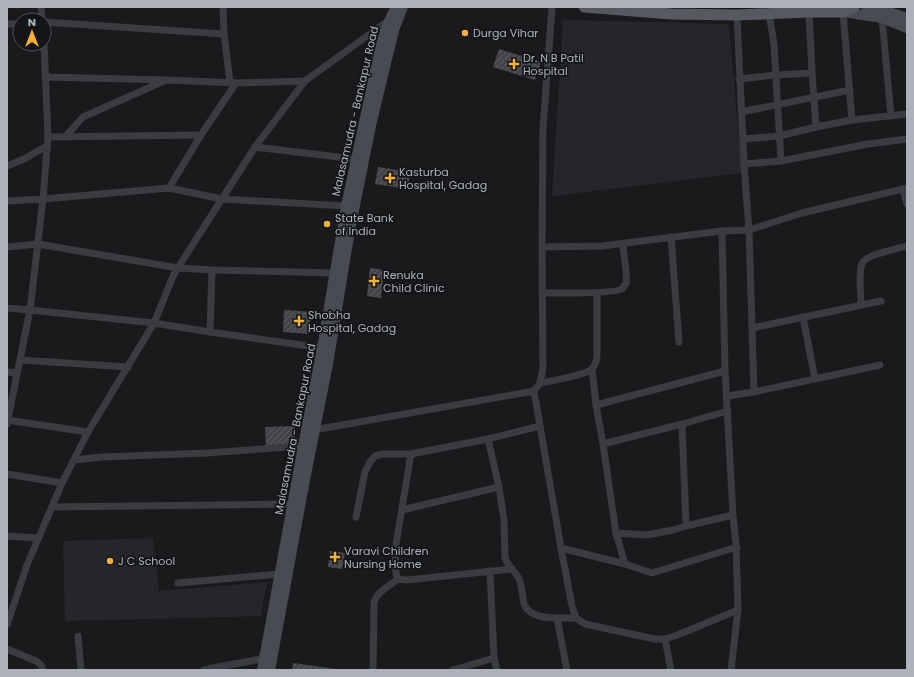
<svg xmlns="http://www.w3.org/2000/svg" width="914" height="677" font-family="Poppins,sans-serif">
<defs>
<pattern id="building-hatch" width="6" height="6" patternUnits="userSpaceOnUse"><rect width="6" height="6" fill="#444549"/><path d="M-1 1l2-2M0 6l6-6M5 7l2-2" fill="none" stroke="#5c5d61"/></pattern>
</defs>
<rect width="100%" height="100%" fill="#1a1a1c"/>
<g fill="#252629">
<polygon points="563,20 729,24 742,173 552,196"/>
<polygon points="153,538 159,591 267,582 261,616 65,621 63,541"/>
</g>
<g fill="url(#building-hatch)">
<polygon points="499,49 541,62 535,80 493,67"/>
<polygon points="378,167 410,172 408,189 375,184"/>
<polygon points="370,268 384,270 381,298 367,296"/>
<polygon points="284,310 311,312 309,334 283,332"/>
<polygon points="295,426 295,446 266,447 265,427"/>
<polygon points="330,551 345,553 342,569 328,567"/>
<polygon points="293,663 336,669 336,670 292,670"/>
</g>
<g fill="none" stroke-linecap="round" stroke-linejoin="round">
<g stroke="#3a3c41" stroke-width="7">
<polyline points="41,7 42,20"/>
<polyline points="223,7 224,34 230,82"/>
<polyline points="809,12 812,73 816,127"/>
<polyline points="843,12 852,120"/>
<polyline points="769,13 774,44 781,161"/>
<polyline points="737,15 744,164 749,230 754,392"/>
<polyline points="882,18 891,116"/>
<polyline points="44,22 224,34"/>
<polyline points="7,24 20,24"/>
<polyline points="45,77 167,80 236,83 305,81"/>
<polyline points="739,79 776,75 812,73"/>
<polyline points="741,112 850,90"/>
<polyline points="48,137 201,135"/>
<polyline points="65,137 83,117 164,81"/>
<polyline points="743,139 779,136 816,127 852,120 907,114"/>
<polyline points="255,147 355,159"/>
<polyline points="744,164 781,161 868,144 907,139"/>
<polyline points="7,166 24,159 47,146"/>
<polyline points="169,188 201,135 236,83"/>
<polyline points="903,189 907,204"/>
<polyline points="7,201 43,199 169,188 222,199 346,206"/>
<polyline points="722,231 725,371 733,515 736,544 738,610 731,670"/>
<polyline points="671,237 679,342"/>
<polyline points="7,247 38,244 178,268 212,270 335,273"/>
<polyline points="542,247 602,246 722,231 749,230 802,213 907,188"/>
<path d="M 542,293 C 554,293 615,294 622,289 C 623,288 625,284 626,284 C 628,277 623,252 623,244"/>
<path d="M 861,305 C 861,296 858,268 863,262 C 868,254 897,249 907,246"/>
<polyline points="7,308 30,310 154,323 210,332 322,348"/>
<polyline points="803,317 815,379"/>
<polyline points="752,328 881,301"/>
<polyline points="210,332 212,270"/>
<polyline points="20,360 128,367"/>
<polyline points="7,372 17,373"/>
<path d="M 540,383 C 551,381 586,375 592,369 C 595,366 596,362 597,357 L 597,293"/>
<polyline points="534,391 561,548 572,606 576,618 585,624 594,626 655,639 665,639 675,636 738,610"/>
<polyline points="727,396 754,392 880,365"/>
<polyline points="596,405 725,371"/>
<polyline points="7,420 88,432"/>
<polyline points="7,424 30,310 43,199 48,137 44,44"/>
<polyline points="682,424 728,411"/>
<polyline points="314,430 534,391 540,383 543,368 542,247 543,128 552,7"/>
<path d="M 488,439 L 499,487 L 504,520 L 505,558 C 508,566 515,571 519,579 C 522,585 521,591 523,597 C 523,600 524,604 525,606 C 531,617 546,618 557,618"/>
<polyline points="603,444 682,424 686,526 673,530 647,535 616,533"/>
<polyline points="74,460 102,457 207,453 303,446"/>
<polyline points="7,474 62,483"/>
<polyline points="52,507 292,504"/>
<polyline points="402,510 499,487"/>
<polyline points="356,517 365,472 370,462 375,456 383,454 411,454 488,439 540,426"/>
<polyline points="686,526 733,515"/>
<polyline points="7,536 38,538"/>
<polyline points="561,548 625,564 616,533 603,444 596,405 592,369"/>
<polyline points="625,564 652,573 737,547"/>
<polyline points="490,571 494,658 497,670"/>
<polyline points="398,579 396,574 395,550 411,454"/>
<polyline points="178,583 279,574"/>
<polyline points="7,625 27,565 62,483 88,432 154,323 174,274 255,147 305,81 389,20"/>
<polyline points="78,636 81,670"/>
<polyline points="665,639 671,670"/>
<polyline points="7,649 36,661 41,665 43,670"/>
<path d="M 204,670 C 224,665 244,663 264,658"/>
<path d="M 373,670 L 374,602 C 378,591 389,586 398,579 L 407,580 L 512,569"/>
<polyline points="453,670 494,658"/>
<polyline points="567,670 557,618 576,618"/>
</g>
<g stroke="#484b51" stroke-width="10">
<path d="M 866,7 C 880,9 893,13 907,18"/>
<polyline points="843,12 882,18 907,28"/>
<path d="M 262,670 L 303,446 L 322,348 L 346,206 L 378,57 C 382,39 387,23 396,7"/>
<polyline points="270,670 285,589 303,490 328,364 350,230 372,121 394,30 403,7"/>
</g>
<polyline stroke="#565960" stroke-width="11" points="584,7 671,14 737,15 809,12 843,12 854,7"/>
</g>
<g fill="#f3b13a" stroke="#141517" stroke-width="1.5">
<circle cx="465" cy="33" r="4"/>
<path d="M512 58h4v4h4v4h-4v4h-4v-4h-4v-4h4z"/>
<path d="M388 172h4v4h4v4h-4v4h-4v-4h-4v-4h4z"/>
<circle cx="327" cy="224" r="4"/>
<path d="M372 275h4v4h4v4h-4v4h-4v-4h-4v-4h4z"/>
<path d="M297 315h4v4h4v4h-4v4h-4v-4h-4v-4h4z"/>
<path d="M333 551h4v4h4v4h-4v4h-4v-4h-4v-4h4z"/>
<circle cx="110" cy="561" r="4"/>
</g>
<g text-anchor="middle" stroke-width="3.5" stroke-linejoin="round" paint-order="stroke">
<g font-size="11" fill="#acb1bb" stroke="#141517" text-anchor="start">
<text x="473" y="37">Durga Vihar</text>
<text x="523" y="62">Dr. N B Patil<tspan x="523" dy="13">Hospital</tspan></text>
<text x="399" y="176">Kasturba<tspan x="399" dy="13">Hospital, Gadag</tspan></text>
<text x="335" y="222">State Bank<tspan x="335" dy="13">of India</tspan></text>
<text x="383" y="279">Renuka<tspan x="383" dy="13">Child Clinic</tspan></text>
<text x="308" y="319">Shobha<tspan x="308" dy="13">Hospital, Gadag</tspan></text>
<text x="344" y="555">Varavi Children<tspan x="344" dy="13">Nursing Home</tspan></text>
<text x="118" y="565">J C School</text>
</g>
<g font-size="11" fill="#acb1bb" stroke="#141517">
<text transform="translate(355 111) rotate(-77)" y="4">Malasamudra - Bankapur Road</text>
<text transform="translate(295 429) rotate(-79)" y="4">Malasamudra - Bankapur Road</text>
</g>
</g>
<rect width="914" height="677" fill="none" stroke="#acb1bb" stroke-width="16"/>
<g transform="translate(32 32)"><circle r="19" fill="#141517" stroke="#515359"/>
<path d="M0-3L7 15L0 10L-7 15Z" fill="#f3b13a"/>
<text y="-6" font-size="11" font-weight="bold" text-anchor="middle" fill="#acb1bb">N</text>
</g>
</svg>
